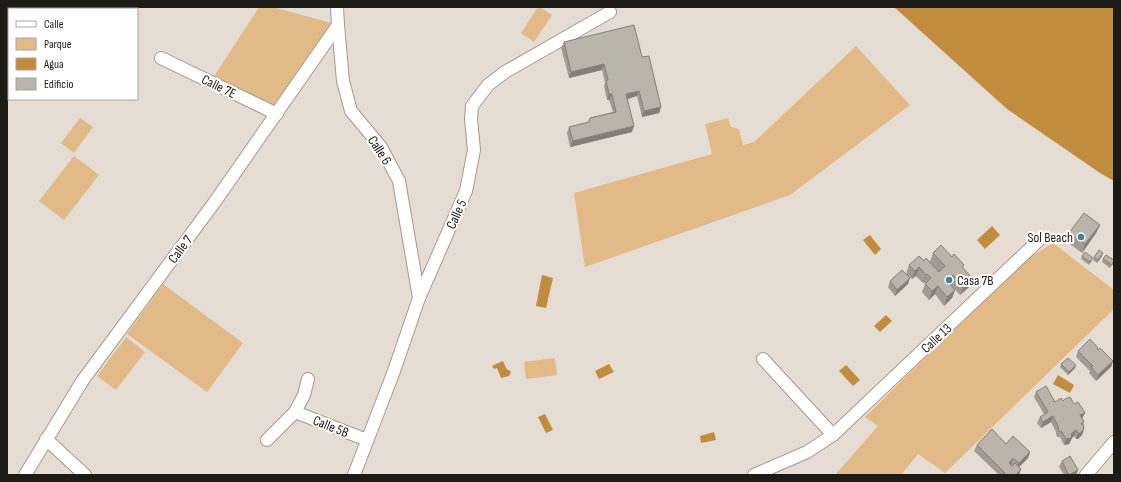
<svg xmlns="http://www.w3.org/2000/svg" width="1121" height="482" font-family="'Sofia Sans Condensed',sans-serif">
<rect width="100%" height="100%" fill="#e5ddd4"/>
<g fill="#e1ba87">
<polygon points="259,7 273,7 331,23 273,106 213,78"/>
<polygon points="538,7 540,7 552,15 534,42 521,33"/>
<polygon points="856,46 910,105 790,195 585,267 574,193 712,154 705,124 728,118 731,127 739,129 743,145 754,142"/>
<polygon points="80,118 93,127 74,153 61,143"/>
<polygon points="74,156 99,175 64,220 39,201"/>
<polygon points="1053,243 1114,290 1114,309 945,473 918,454 901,475 835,475 878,426 865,417 1022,262"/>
<polygon points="163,284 243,343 207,392 127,334"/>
<polygon points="126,337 145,352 116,390 97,376"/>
<polygon points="555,358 557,375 526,379 524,362"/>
</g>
<g fill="#c28c3f">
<polygon points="894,7 1114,7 1114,181 1100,173 1007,109"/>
<polygon points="992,226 1000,235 985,249 977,240"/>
<polygon points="870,235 881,249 875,255 863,240"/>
<polygon points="542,275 553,278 546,308 536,306"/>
<polygon points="886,315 892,321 880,332 874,326"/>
<polygon points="503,361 507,370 509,370 511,372 509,376 501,378 497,368 494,369 492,366"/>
<polygon points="609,364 614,372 599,379 595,371"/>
<polygon points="846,365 860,380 853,386 839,371"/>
<polygon points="1058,375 1074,385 1070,393 1053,384"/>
<polygon points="545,414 553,430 546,433 538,417"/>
<polygon points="714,432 716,440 701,443 700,436"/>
</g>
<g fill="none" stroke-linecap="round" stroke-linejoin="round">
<defs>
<g id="minor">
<polyline points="337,7 338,25 343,81 351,111 381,147 399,181 419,298"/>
<polyline points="161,58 277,114"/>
<polyline points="308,379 304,395 295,412 367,440"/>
<polyline points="833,435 1038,241"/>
<polyline points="46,439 85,475"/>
<polyline points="267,440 295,412"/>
<polyline points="25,475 83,380 214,203 338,25"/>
<polyline points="354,475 394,371 419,298 466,191 474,150 471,119 472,106 488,85 505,72 610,12"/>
<polyline points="754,475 807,452 833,435 763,359"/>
<polyline points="1086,475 1114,442"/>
</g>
</defs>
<use href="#minor" stroke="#a19a92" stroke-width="14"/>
<use href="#minor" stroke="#fff" stroke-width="12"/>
</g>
<g fill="#a19b93">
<polygon points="564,42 642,57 661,107 659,113 642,117 637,96 628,99 632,132 570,147 567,133 569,127 588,122 590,118 613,112 609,100 607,100 604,86 605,83 602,70 569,78 561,48"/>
<polygon points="1100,225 1096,233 1082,253 1066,241 1069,233"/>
<polygon points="933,253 952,257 964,265 963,268 969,287 960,295 950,284 955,290 952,298 944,306 935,294 929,300 922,292 925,284 924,282 923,283 916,276 912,279 906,274 909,265 924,261 930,262"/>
<polygon points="1082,256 1092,261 1089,265 1081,259"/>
<polygon points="1102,256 1097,263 1093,260 1094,257"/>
<polygon points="1103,259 1114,261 1110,268 1102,262"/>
<polygon points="890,281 908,284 895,296 888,287"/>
<polygon points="1098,350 1113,361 1111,367 1096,381 1089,373 1090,371 1076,357 1078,351"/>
<polygon points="1061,364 1075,368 1068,375 1060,367"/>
<polygon points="1036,392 1055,402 1063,401 1082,419 1084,422 1083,426 1084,429 1082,435 1078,439 1076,439 1074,436 1072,438 1069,444 1064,445 1060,437 1057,437 1056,434 1056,432 1051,422 1041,428 1037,423 1040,417 1044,414 1034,397"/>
<polygon points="1006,444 1030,452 1028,458 1019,467 1019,475 999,475 974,451 977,445"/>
<polygon points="1062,461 1078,470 1076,475 1064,475 1059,467"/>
</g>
<g fill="#837e78">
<polygon points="604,64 602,70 569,78 571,72"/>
<polygon points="639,91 637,96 624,100 626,94"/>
<polygon points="609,94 612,94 609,100 607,100"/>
<polygon points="661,107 659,113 642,117 644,111"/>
<polygon points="634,126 632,132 570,147 573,141"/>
<polygon points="1100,225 1096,233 1082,253 1085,244"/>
<polygon points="1103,253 1102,256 1097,263 1098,260"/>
<polygon points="919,267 916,276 912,279 915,271"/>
<polygon points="927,274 924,282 923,283 926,275"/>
<polygon points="953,275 950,284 947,281"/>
<polygon points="910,278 908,284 895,296 897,290"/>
<polygon points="972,278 969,287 960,295 964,286"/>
<polygon points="938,286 935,294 929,300 932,291"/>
<polygon points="955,290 952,298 944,306 947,297"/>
<polygon points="1113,361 1111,367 1096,381 1098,375"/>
<polygon points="1076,365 1075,368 1068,375 1069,372"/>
<polygon points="1085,413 1082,419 1080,415"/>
<polygon points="1053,416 1051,422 1041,428 1043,422"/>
<polygon points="1084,429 1082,435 1078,439 1076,439 1078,433"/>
<polygon points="1076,430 1074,436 1072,438 1069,444 1064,445 1066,439 1071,434"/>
<polygon points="1030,452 1028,458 1017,469 1019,463"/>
<polygon points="1013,458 1011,464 1006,469 1009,463"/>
<polygon points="1021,469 1019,475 1016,475"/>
<polygon points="1078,470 1076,475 1070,475"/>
</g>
<g fill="#bbb4ab" stroke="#837e78">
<polygon points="634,25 642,57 649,56 661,107 644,111 639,91 626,94 634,126 573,141 569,127 589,122 590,118 616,112 612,94 609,94 606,81 608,80 604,64 571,72 564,42"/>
<polygon points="1084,213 1100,225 1085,244 1069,233"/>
<polygon points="941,245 952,257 954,254 964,265 962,267 972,278 964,286 953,275 947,281 955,290 947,297 938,286 932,291 925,284 931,278 927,274 926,275 919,267 915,271 909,265 919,256 924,261 926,258 939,272 945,266 933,253"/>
<polygon points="1099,250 1103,253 1098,260 1094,257"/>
<polygon points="1085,252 1093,258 1090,262 1082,256"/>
<polygon points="1106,255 1114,260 1112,265 1103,259"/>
<polygon points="902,270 910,278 897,290 890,281"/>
<polygon points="1090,339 1098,348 1097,349 1098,350 1100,348 1113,361 1098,375 1091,367 1093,366 1078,351"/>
<polygon points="1068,358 1076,365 1069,372 1061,364"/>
<polygon points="1046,386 1055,402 1061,398 1063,401 1065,399 1070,397 1074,404 1078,402 1085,413 1080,415 1084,422 1081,424 1083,424 1084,429 1080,433 1078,433 1076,430 1071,434 1072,436 1071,437 1071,438 1066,439 1062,432 1059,431 1058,428 1058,426 1053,416 1043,422 1040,417 1048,412 1036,392"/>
<polygon points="992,429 1006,444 1013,436 1030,452 1019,463 1013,458 1009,463 1012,466 1015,463 1021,469 1016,475 1002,475 1005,473 977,445"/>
<polygon points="1070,456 1078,470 1069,475 1062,461"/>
</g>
<g fill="#417f95" stroke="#fff" stroke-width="1.5">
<circle cx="1081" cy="237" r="4"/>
<circle cx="949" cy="280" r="4"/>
</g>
<g text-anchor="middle" stroke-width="4" stroke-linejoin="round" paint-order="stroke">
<g font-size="14" fill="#1d1b17" stroke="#fff">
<text transform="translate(219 86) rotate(26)" y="5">Calle 7E</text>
<text transform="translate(380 150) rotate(57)" y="5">Calle 6</text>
<text transform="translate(456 214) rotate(-66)" y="5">Calle 5</text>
<text transform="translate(180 249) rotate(-53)" y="5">Calle 7</text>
<text transform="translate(936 338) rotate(-43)" y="5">Calle 13</text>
<text transform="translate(331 426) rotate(22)" y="5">Calle 5B</text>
</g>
<g font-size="14" fill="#1d1b17" stroke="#fff" text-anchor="end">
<text x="1073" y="242">Sol Beach</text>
<text x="957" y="285" text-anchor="start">Casa 7B</text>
</g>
</g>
<rect width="1121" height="482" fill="none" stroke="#1d1b17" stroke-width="16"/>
<rect x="8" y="8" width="130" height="92" fill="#ffffff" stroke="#a5a4a2"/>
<rect x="16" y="21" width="20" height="6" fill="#ffffff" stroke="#a5a4a2"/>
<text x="44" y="28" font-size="12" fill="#1d1b17">Calle</text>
<rect x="16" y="38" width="20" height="12" fill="#e1ba87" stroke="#a5a4a2"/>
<text x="44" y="48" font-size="12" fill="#1d1b17">Parque</text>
<rect x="16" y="58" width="20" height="12" fill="#c28c3f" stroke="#a5a4a2"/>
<text x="44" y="68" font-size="12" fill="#1d1b17">Agua</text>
<rect x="16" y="78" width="20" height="12" fill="#bbb4ab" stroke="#a5a4a2"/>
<text x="44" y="88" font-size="12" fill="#1d1b17">Edificio</text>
</svg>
